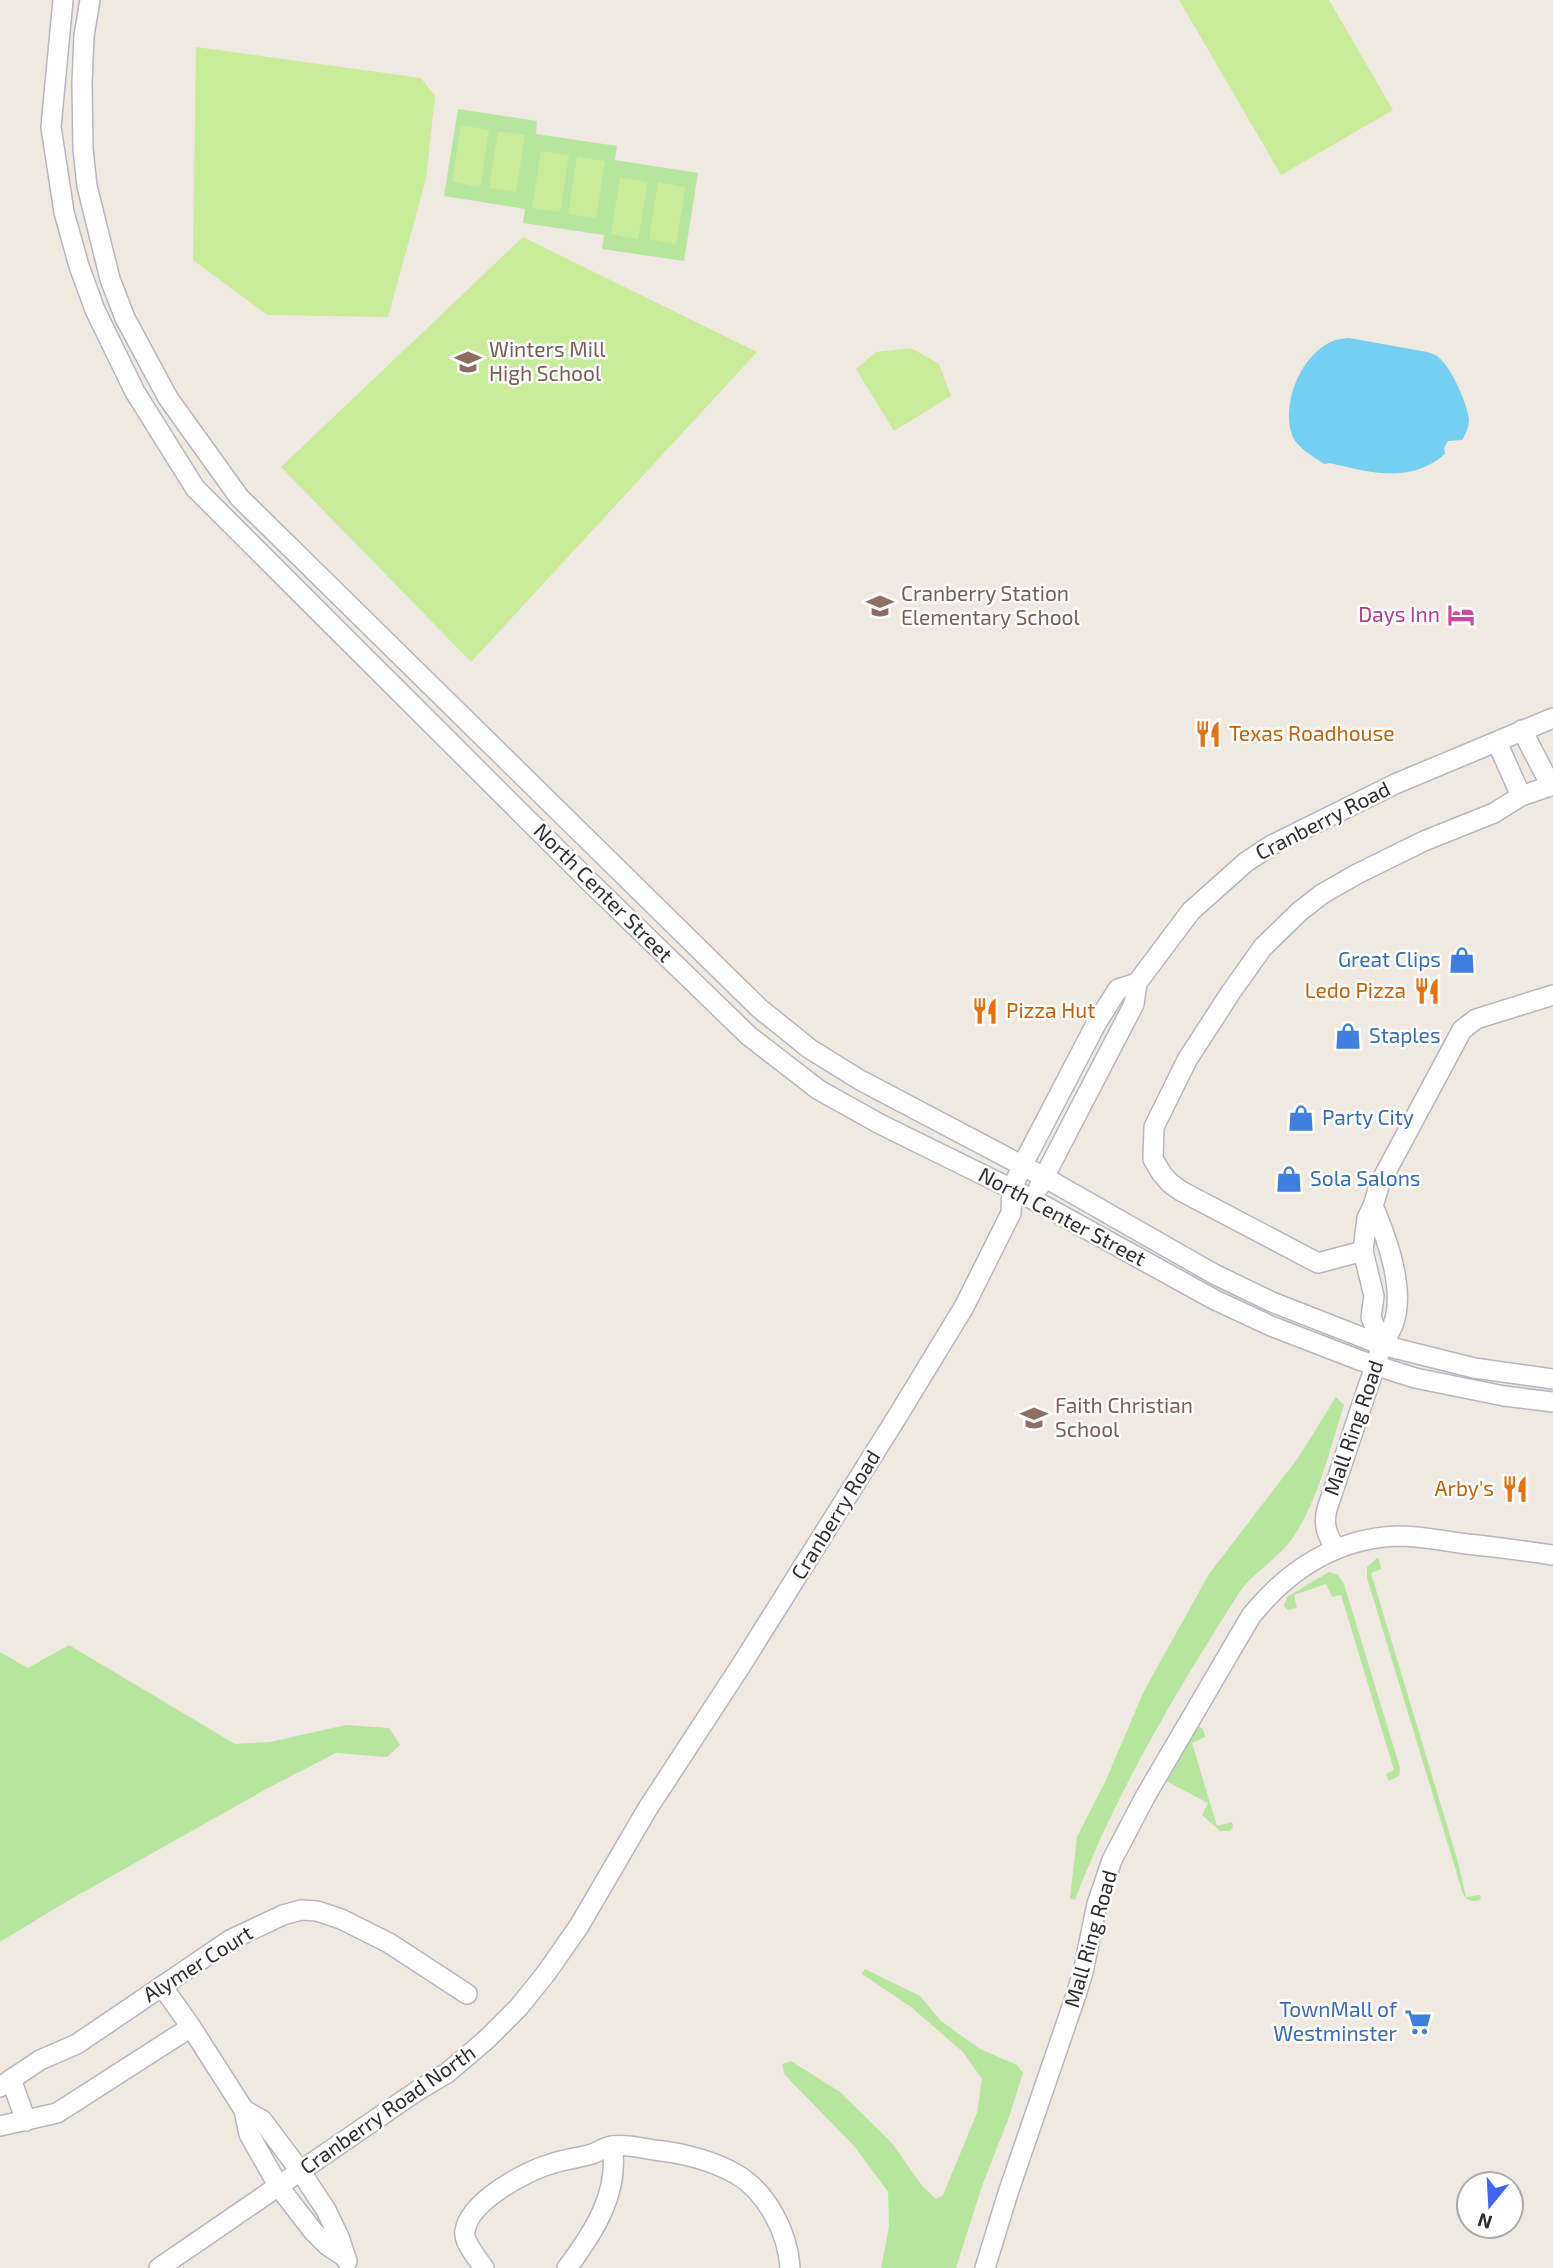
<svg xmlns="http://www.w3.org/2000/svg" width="1553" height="2268" font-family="'Exo 2',sans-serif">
<rect width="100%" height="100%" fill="#efe9e1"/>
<g fill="#b6e59e">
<polygon points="458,109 537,121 536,134 617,146 615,160 698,173 684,261 602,249 604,235 523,223 525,209 444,196"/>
<path d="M 1336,1397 L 1344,1405 C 1330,1448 1318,1502 1292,1539 C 1277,1560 1251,1573 1237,1596 C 1175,1694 1116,1792 1075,1900 L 1070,1898 L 1077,1837 L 1106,1780 L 1144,1691 L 1209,1574 L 1298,1458 Z"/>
<path d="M 1377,1558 L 1379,1559 L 1381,1569 L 1371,1573 L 1458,1862 L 1466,1897 L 1480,1895 L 1481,1899 C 1473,1903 1467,1901 1463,1894 L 1367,1578 L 1367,1567 Z"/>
<polygon points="1329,1572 1338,1575 1344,1584 1400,1768 1399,1776 1389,1781 1386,1774 1394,1770 1341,1595 1332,1597 1326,1584 1294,1595 1297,1608 1288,1610 1284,1606 1287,1597"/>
<polygon points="69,1645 235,1744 270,1742 346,1725 389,1728 400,1745 387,1757 336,1753 268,1788 64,1903 0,1942 0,1652 28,1668"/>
<polygon points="1198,1726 1203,1729 1205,1737 1192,1743 1217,1826 1232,1822 1233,1827 1230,1831 1220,1831 1202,1815 1208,1803 1166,1781"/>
<polygon points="865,1969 920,1996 941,2021 980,2049 1017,2065 1023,2073 1009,2117 982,2186 956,2268 881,2268 889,2227 888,2192 855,2147 784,2074 782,2064 791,2061 840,2092 891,2142 923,2187 936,2199 943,2195 977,2113 982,2079 963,2052 911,2007 862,1974"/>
</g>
<g fill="#c9ec9a">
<polygon points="1179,0 1329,0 1393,110 1281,175"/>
<polygon points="196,47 421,78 435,96 426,179 388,317 267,315 193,260"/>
<polygon points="461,125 489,130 480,187 452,182"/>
<polygon points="498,131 525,135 516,192 489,188"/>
<polygon points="541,151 569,155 560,212 532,208"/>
<polygon points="577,157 605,161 596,218 568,214"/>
<polygon points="620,177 648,182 638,239 611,234"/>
<polygon points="658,182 685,187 676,244 649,239"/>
<polygon points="523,237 757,352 471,662 281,467"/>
<polygon points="911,348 939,364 951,396 894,431 856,369 876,352"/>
</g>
<path fill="#75cff0" d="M 1349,338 L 1427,352 C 1430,353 1434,354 1437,356 C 1451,366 1467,403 1469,419 C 1469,427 1466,434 1462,440 L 1448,441 L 1444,448 L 1445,454 C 1410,484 1371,473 1330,463 L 1324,464 C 1313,456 1297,448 1292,435 C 1281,403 1301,354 1333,341 C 1337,339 1344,339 1349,338 Z"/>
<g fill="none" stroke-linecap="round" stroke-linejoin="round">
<defs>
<g id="minor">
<polyline points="63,0 51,127 64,212 79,266 95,310 135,392 195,488 591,883 749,1036 819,1090 880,1124 1032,1199 1215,1300 1271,1326 1359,1360 1415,1378 1504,1396 1553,1402"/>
<polyline points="90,0 84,36 82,83 83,149 87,186 110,279 125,318 168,398 239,497 759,1008 810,1049 860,1080 1044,1177 1214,1274 1272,1302 1382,1345 1474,1368 1553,1379"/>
<polyline points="1522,730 1551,786"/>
<polyline points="1497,742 1521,796"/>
<polyline points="1039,1187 1134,1004 1137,983 1191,911 1246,862 1272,845 1395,784 1553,718"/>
<polyline points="1363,1251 1318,1263 1181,1191 1170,1183 1162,1174 1153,1159 1154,1127 1187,1060 1231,992 1263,947 1299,912 1322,894 1357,874 1424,841 1494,813 1521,796 1553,785"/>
<polyline points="1382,1345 1371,1317 1374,1296 1363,1251 1367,1218 1373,1206 1380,1183 1462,1030 1476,1019 1553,995"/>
<path d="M 1336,1549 C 1327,1535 1323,1525 1327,1509 L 1382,1345 C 1386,1339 1390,1332 1393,1325 C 1406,1291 1387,1238 1373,1206"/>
<polyline points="162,1986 191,2027 244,2110 249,2134 279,2187 313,2231 327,2245 345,2257"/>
<polyline points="11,2079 26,2121"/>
<polyline points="0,2087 40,2060 77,2044 230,1940 283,1915 301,1910 317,1911 341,1919 389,1943 467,1994"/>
<polyline points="244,2110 262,2120 301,2172 326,2210 339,2237 347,2261"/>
<polyline points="0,2126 57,2113 191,2027"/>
<polyline points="159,2268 417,2091 447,2073 487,2039 519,2007 547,1972 579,1926 648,1808 740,1667 897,1417 964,1307 1011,1213 1012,1189 1022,1166 1096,1024 1118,989 1137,983"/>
<path d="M 484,2268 C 478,2259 463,2242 465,2231 C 469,2202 525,2171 551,2164 C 564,2159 579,2158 592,2154 C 598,2152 605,2147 612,2146 C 625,2144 642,2148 654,2150 C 683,2153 711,2160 736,2174 C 767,2192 788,2233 790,2268"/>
<path d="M 567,2268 C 594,2232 620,2192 612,2146"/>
<path d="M 985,2268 L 1008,2193 L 1076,1995 L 1083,1972 L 1097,1904 L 1112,1860 L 1145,1797 L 1251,1616 C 1288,1570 1337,1538 1398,1536 C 1421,1536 1444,1541 1467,1544 C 1496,1547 1525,1551 1553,1555"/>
</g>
</defs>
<use href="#minor" stroke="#b4b7c1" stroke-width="22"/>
<use href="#minor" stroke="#fff" stroke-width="19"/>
</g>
<defs>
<symbol id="school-bare" viewBox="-9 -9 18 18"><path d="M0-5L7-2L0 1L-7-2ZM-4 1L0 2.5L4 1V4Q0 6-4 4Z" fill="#8d6e63" stroke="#fff" stroke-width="2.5" paint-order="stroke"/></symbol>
<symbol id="hotel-bare" viewBox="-9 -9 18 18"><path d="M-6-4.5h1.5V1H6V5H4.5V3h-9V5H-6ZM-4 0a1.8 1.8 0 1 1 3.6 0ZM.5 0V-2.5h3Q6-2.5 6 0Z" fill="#d1479c" stroke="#fff" stroke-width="2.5" paint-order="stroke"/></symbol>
<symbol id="restaurant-bare" viewBox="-9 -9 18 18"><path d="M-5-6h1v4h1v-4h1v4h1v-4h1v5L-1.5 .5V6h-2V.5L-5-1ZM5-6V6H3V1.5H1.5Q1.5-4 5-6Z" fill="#e8710a" stroke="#fff" stroke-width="2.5" paint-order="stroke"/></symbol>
<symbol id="shop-bare" viewBox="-9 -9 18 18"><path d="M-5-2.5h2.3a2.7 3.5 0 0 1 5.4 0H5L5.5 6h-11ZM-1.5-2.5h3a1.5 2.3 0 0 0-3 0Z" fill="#3f7fe0" stroke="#fff" stroke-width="2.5" paint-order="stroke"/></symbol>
<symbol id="supermarket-bare" viewBox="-9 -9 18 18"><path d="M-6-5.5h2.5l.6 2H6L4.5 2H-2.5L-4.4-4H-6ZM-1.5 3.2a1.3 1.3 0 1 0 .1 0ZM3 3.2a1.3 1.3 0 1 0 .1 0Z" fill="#3f7fe0" stroke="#fff" stroke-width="2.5" paint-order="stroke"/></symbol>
</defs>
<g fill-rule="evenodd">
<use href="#school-bare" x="449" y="343" width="38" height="38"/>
<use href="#school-bare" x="861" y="587" width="38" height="38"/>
<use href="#hotel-bare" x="1442" y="596" width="38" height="38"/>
<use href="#restaurant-bare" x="1189" y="715" width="38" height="38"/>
<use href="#shop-bare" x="1443" y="941" width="38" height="38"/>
<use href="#restaurant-bare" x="1408" y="972" width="38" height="38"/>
<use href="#restaurant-bare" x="966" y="992" width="38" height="38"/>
<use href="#shop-bare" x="1329" y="1017" width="38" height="38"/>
<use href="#shop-bare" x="1282" y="1099" width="38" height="38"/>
<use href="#shop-bare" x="1270" y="1160" width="38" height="38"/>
<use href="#school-bare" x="1015" y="1399" width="38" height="38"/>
<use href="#restaurant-bare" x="1496" y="1470" width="38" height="38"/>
<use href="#supermarket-bare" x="1399" y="2003" width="38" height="38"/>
</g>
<g text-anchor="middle" stroke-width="5" stroke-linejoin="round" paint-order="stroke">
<g font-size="21" fill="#785e54" stroke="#fff" text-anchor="start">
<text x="489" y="357">Winters Mill<tspan x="489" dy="24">High School</tspan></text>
<text x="901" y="601">Cranberry Station<tspan x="901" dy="24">Elementary School</tspan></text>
<text x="1055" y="1413">Faith Christian<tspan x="1055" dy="24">School</tspan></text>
</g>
<g font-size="21" fill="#b23c85" stroke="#fff" text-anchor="end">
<text x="1440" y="622">Days Inn</text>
</g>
<g font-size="21" fill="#c56008" stroke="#fff" text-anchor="start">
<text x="1229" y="741">Texas Roadhouse</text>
<text x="1406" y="998" text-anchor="end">Ledo Pizza</text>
<text x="1006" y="1018">Pizza Hut</text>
<text x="1494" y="1496" text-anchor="end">Arby's</text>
</g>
<g font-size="21" fill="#2e2e2e" stroke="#fff">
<text transform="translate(1323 821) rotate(-27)" y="7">Cranberry Road</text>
<text transform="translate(603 893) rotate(45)" y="7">North Center Street</text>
<text transform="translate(1062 1217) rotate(28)" y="7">North Center Street</text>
<text transform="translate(1354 1428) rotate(-71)" y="7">Mall Ring Road</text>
<text transform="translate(836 1515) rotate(-58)" y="7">Cranberry Road</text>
<text transform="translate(1091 1939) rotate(-74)" y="7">Mall Ring Road</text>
<text transform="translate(198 1964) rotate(-32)" y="7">Alymer Court</text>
<text transform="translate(388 2110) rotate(-35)" y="7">Cranberry Road North</text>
</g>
<g font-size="21" fill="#366cbe" stroke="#fff" text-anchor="start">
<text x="1441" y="967" text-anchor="end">Great Clips</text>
<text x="1369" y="1043">Staples</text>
<text x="1322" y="1125">Party City</text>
<text x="1310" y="1186">Sola Salons</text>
<text x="1397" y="2017" text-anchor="end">TownMall of<tspan x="1397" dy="24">Westminster</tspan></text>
</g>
</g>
<g transform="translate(1490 2205) rotate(198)"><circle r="33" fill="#ffffff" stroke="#ababab" stroke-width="2"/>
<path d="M0-5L12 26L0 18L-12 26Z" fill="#4264fb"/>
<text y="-10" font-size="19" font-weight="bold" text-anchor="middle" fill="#2e2e2e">N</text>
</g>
</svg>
